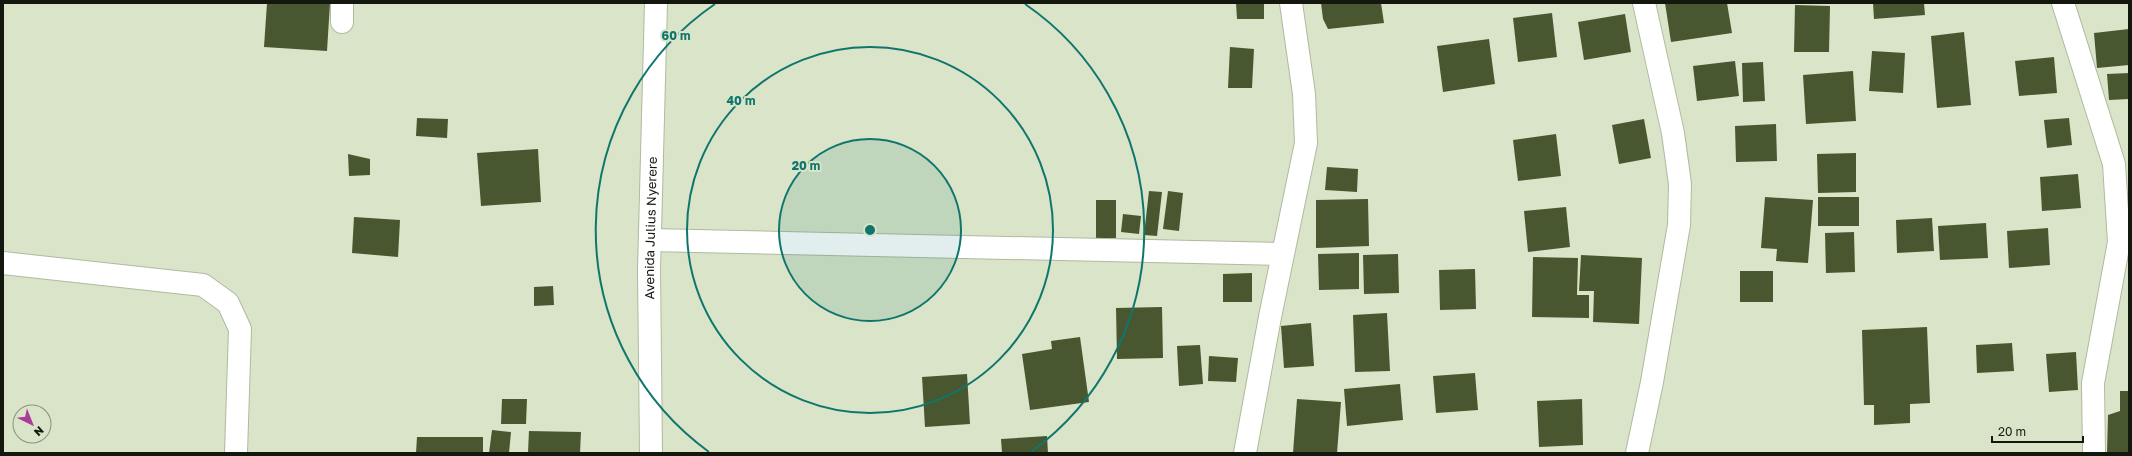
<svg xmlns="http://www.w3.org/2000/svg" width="2132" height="456" font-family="'Golos Text',sans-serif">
<rect width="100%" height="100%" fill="#d9e4c8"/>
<g fill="#495730">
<polygon points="267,3 330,3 327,51 264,47"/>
<polygon points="1236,3 1264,3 1264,19 1237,19"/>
<polygon points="1321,3 1381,3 1384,23 1328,29 1323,19"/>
<polygon points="1665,3 1727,3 1732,33 1671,42"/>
<polygon points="1873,3 1924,3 1925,15 1874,19"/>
<polygon points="1795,5 1830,6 1829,52 1794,52"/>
<polygon points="1552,13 1557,57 1518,62 1513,18"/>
<polygon points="1625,14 1631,52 1584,60 1578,22"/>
<polygon points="2129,29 2129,65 2097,68 2094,33"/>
<polygon points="1964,32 1971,105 1937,108 1931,36"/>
<polygon points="1489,39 1495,84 1443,92 1437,46"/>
<polygon points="1230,47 1254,49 1252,88 1228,88"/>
<polygon points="1872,51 1905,53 1903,93 1869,91"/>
<polygon points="2054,57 2057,93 2019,96 2015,61"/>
<polygon points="1735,61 1739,96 1697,101 1693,66"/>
<polygon points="1763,62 1765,101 1743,102 1742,63"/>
<polygon points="1853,71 1856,121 1806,124 1803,75"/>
<polygon points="2129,73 2129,99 2109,100 2107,74"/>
<polygon points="417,118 448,119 447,138 416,136"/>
<polygon points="2069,118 2072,145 2047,148 2044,120"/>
<polygon points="1644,119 1651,158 1619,164 1612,125"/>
<polygon points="1776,124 1777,161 1736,162 1735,126"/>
<polygon points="1556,134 1561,176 1518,181 1513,140"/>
<polygon points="538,149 541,202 481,206 477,153"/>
<polygon points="1856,153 1856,192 1818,193 1817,154"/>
<polygon points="348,154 370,159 370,175 349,176"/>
<polygon points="1327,167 1358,169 1357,192 1325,190"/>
<polygon points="2078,174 2081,208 2042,211 2040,177"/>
<polygon points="1149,191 1162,192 1157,236 1144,235"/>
<polygon points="1168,191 1183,193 1179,231 1163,229"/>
<polygon points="1765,197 1813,200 1808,263 1776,261 1777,249 1761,248"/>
<rect x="1818" y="197" width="41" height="29"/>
<polygon points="1368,199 1369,246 1316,248 1316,200"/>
<rect x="1096" y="200" width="20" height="38"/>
<polygon points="1566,207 1570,247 1528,252 1524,211"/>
<polygon points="1123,214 1141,216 1139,234 1121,232"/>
<polygon points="354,217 400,220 398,257 352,253"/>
<polygon points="1932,218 1934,251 1897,253 1896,220"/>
<polygon points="1986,223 1988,258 1940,260 1938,226"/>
<polygon points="2048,228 2050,265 2009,268 2007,231"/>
<polygon points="1854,232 1855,272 1826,273 1825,233"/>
<polygon points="1359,253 1359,289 1319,290 1318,254"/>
<polygon points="1398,254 1399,293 1364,294 1363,255"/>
<polygon points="1581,255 1642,258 1639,324 1593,322 1594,291 1579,291"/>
<polygon points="1533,257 1578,258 1577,295 1589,295 1589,318 1532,317"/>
<polygon points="1475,269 1476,309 1440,310 1439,270"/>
<rect x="1740" y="271" width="33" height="31"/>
<polygon points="1252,273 1252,302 1223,302 1223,274"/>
<polygon points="553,286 554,305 534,306 534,287"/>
<polygon points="1162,307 1163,358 1117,359 1116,308"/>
<polygon points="1387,313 1390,371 1355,372 1353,315"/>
<polygon points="1311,323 1314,366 1284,368 1281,326"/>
<polygon points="1927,327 1930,403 1910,404 1910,423 1874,425 1874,405 1864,405 1862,330"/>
<polygon points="1080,337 1089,402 1030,410 1022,354 1052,349 1051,341"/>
<polygon points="2012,343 2014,371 1977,373 1976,345"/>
<polygon points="1200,345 1203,384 1179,386 1177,346"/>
<polygon points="2076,352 2078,390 2049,392 2046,354"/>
<polygon points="1209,356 1238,358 1236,382 1208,381"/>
<polygon points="1475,373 1478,410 1436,413 1433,376"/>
<polygon points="967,374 970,424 925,427 922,377"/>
<polygon points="1400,384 1403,420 1347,426 1344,389"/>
<polygon points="2120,391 2129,391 2129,453 2107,453 2108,415 2120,411"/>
<polygon points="502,399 527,399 526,424 501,424"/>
<polygon points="1297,399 1341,402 1337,453 1293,453"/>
<polygon points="1582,399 1583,445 1539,447 1537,401"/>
<polygon points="492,430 511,432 509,453 489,453"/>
<polygon points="529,431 581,432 580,453 528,452"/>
<polygon points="1047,436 1048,453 1002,453 1001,439"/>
<polygon points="417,437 483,437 483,453 416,453"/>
</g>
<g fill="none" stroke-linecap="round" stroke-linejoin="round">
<defs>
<g id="street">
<polyline points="2063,3 2114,164 2119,242 2093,383 2094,453"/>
<polyline points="342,22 342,3"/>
<polyline points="650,240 1282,254"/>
<polyline points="3,263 203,285 228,303 240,329 236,453"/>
<polyline points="1245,453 1270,317 1306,143 1304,94 1291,3"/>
<polyline points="1637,453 1652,382 1679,225 1680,184 1673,133 1644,3"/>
</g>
<g id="secondary">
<path id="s1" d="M 651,453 L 649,270 L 656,3"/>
</g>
</defs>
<use href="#street" stroke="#afba9f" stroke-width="24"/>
<use href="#secondary" stroke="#afba9f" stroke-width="24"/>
<use href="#street" stroke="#fff" stroke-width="22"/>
<use href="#secondary" stroke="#fff" stroke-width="22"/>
</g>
<circle cx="870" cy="230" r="91" fill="#0f766e" fill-opacity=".12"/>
<g fill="none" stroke="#0f766e" stroke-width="2">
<circle cx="870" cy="230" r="91"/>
<circle cx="870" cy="230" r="183"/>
<path d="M709 452A274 274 0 0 1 715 4M1025 4A274 274 0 0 1 1031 452"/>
</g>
<g text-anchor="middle" stroke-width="4" stroke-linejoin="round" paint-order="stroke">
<g font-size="13" fill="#13170d" stroke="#d9e4c8">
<text dy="5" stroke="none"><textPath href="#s1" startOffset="225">Avenida Julius Nyerere</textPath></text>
</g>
</g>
<circle cx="870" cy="230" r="6" fill="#0f766e" stroke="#d9e4c8" stroke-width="2"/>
<g font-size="12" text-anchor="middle" font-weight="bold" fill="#0f766e" stroke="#d9e4c8" stroke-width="4" stroke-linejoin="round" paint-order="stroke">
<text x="676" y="40">60 m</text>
<text x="741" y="105">40 m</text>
<text x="806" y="170">20 m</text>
</g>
<rect width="2132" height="456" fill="none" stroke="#13170d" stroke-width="8"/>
<g transform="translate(32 424) rotate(137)"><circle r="19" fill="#d9e4c8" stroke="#8a927d"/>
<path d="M0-3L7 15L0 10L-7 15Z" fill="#aa3b98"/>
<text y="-6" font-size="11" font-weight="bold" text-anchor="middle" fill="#13170d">N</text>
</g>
<path d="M1992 436v6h91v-6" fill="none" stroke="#13170d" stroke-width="2"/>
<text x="1998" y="436" font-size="12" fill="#13170d" stroke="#d9e4c8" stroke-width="3" paint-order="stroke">20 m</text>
</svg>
